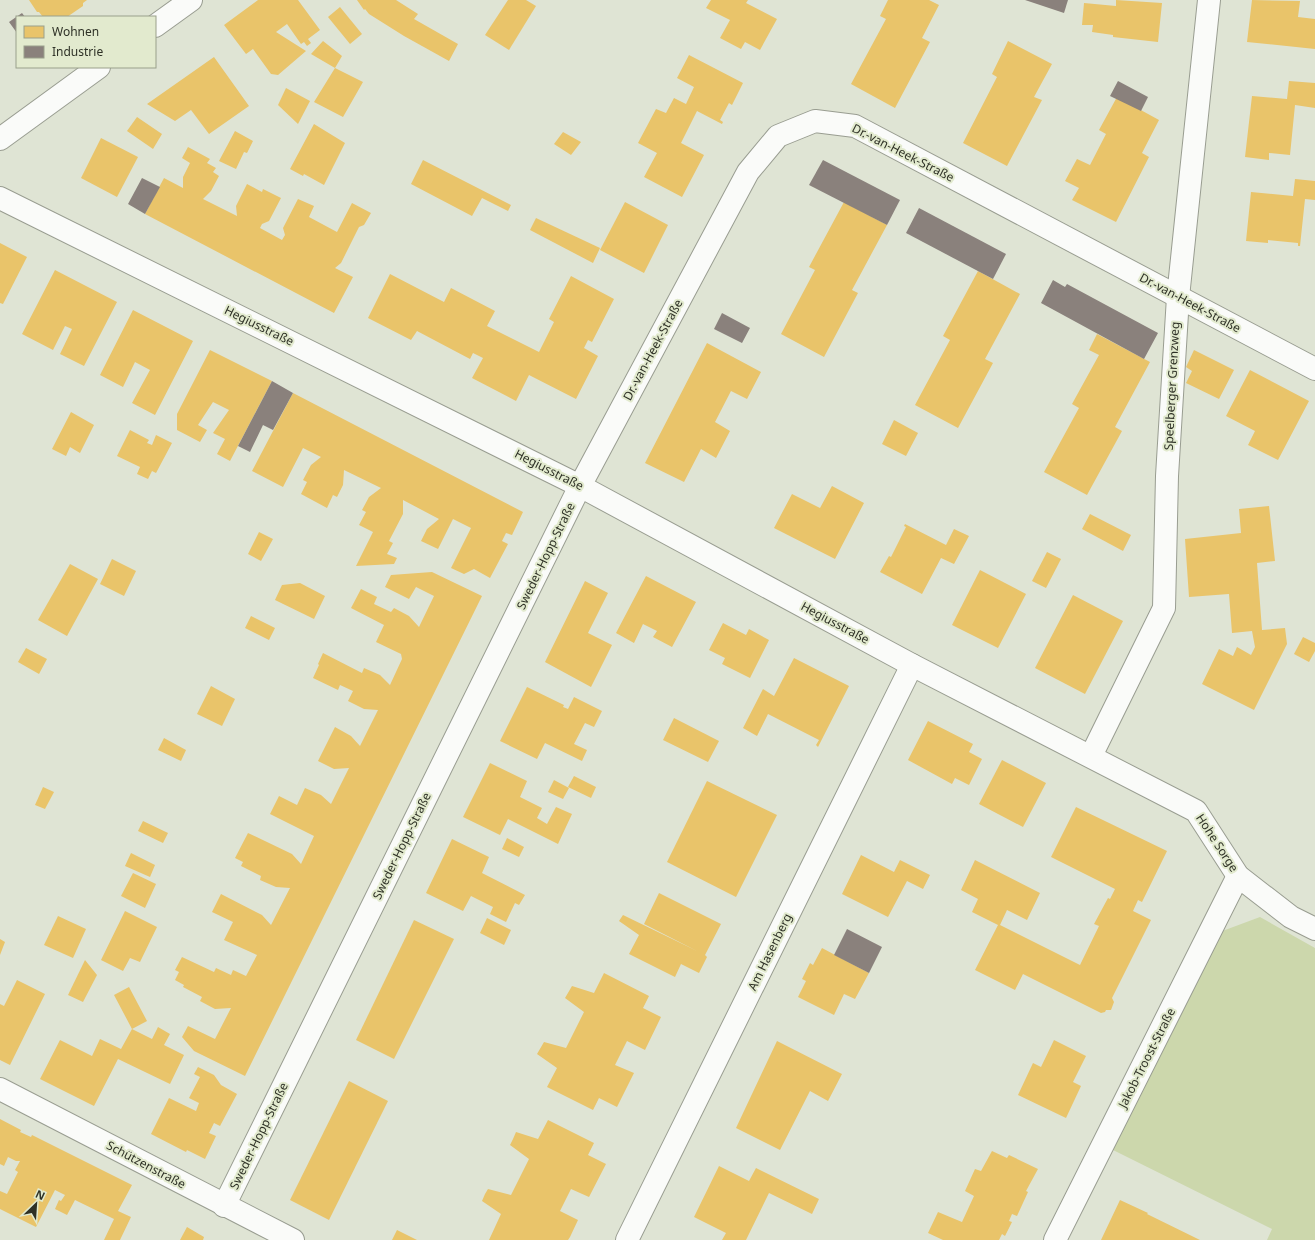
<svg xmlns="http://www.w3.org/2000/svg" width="1315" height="1240" font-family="'Noto Sans',sans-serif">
<rect width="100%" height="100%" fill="#dfe4d4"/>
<polygon fill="#ccd7ac" points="1260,917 1315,948 1315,1240 1267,1240 1272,1229 1109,1148 1217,933"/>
<g fill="#e9c46a">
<polygon points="29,0 87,0 83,3 83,6 67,17 43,17 39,12 37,12"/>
<polygon points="258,0 298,0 320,30 308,39 311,43 307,46 304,42 301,44 287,24 276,32 306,51 278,75 271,74 253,49 246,54 224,25"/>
<polygon points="357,0 396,0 418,14 414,19 458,44 449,61 404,36 369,14 365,9 364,10"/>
<polygon points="508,0 526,0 536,6 509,50 485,35"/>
<polygon points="711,0 748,0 746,3 777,19 760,50 745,42 741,49 720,38 730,20 706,8"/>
<polygon points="888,0 929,0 939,5 922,38 930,42 895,108 851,84 886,19 880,16"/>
<polygon points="1116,0 1162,3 1158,42 1113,37 1113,35 1092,32 1093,25 1082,25 1084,3 1116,6"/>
<polygon points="1252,0 1300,1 1298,17 1315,19 1315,49 1247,42"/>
<polygon points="340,7 362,34 350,44 328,17"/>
<polygon points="323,41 342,56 335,68 363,82 343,117 314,102 335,68 311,54"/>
<polygon points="1008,41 1052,64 1034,97 1042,100 1007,166 963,143 997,77 992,74"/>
<polygon points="689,55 743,83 732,105 729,103 720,120 723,122 722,124 697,111 681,143 704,155 682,197 644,177 657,153 638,143 656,109 666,113 674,98 686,104 694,87 677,78"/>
<polygon points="214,57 249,106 209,134 191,110 175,121 147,104"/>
<polygon points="1289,81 1315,83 1315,108 1295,105 1290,155 1269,153 1269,160 1245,157 1252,96 1287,99"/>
<polygon points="286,88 310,101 298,124 278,105"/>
<polygon points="1117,97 1159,120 1142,153 1149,157 1116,222 1072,200 1079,188 1065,181 1077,159 1090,165 1106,134 1099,130"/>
<polygon points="137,117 162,134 153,149 127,131"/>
<polygon points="314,124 345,143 324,185 304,174 303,176 290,169"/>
<polygon points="235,131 253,141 247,153 244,152 236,169 219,161"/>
<polygon points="563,132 581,142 571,155 554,144"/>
<polygon points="101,138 138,157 117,197 81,178"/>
<polygon points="188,147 210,159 207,163 216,168 213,172 219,176 211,191 203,199 237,216 236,206 247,184 262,192 263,189 281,198 269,221 262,224 260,228 282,240 285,235 283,228 298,199 314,206 309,217 337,232 352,203 371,213 364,225 359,227 341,263 335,268 353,277 334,313 145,214 164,178 183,188 183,177 190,163 182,158"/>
<polygon points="423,160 511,205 508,211 482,198 472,216 411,184"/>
<polygon points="1295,179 1315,181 1315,200 1305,199 1300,246 1298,246 1298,243 1268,240 1268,243 1246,241 1251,192 1293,196"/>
<polygon points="625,202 668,225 644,273 600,250"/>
<polygon points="844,202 887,225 852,290 858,293 824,357 781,334 815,270 809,267"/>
<polygon points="536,218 600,248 593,263 530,230"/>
<polygon points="0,243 27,257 3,304 0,303"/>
<polygon points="55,270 117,302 84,366 60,354 72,329 65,326 53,350 22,334"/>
<polygon points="978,271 1020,294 985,359 993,363 958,428 915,405 950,340 943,336"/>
<polygon points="390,274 444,302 451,288 495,311 487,326 539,352 554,322 549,319 571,276 614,299 592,342 588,340 584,348 598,356 576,399 529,375 516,401 472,378 483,358 473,353 470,359 417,331 411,340 368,318"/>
<polygon points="133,310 193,341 155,415 132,403 150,370 135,362 123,387 100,375"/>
<polygon points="1097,334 1150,362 1115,427 1122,431 1087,495 1044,472 1079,408 1072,404 1099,355 1089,350"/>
<polygon points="707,343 761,372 747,399 731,391 715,422 730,431 716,458 701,449 684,482 645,463"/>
<polygon points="210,350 272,381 230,461 217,454 225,439 213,433 229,410 213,402 198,425 207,430 200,442 177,430 177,414"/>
<polygon points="1194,350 1234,370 1219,399 1186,383 1192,371 1186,367"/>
<polygon points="1250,370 1309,401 1278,460 1248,445 1255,431 1226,416"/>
<polygon points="293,393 523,512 512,535 506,533 502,541 508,544 490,578 474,569 464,574 451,568 471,528 453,519 438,549 421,541 427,529 439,519 403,500 403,514 389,541 393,543 387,554 397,558 394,564 356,566 373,532 359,525 366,512 362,510 369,497 381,488 344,470 343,485 337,497 333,495 327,508 301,494 307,482 303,480 311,465 321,457 303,448 283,487 252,471"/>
<polygon points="71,412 94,425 80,453 70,447 66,456 52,449"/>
<polygon points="894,420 918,433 906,456 882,444"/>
<polygon points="130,430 149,440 147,443 152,445 156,435 172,443 156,473 152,471 148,479 137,474 140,467 117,456"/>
<polygon points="832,486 864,503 835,559 774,528 792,494 820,508"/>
<polygon points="1269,506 1275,561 1257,563 1262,630 1285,628 1287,644 1254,710 1202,684 1219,649 1233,656 1237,647 1251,655 1255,647 1252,631 1232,633 1229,594 1189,597 1185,539 1241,533 1239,509"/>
<polygon points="1090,514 1131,535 1123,551 1082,529"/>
<polygon points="905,524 946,545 954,529 969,536 954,564 941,558 922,594 880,572 889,556 891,557 906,527 904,526"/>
<polygon points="259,532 273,539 261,561 248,554"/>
<polygon points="1047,552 1061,559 1046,588 1032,581"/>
<polygon points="112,559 136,571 124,596 100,584"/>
<polygon points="70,564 98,579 67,636 38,620"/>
<polygon points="980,570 1026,594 998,648 952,625"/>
<polygon points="432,572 482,596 245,1076 194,1051 182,1037 188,1026 215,1039 231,1008 215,1009 200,1001 202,997 183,987 184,985 175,980 179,972 175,970 182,957 214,972 216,968 231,975 233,970 246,976 257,955 224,940 233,922 212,912 221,894 262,915 271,925 290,888 276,887 260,880 261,876 241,866 243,862 235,858 248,833 292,854 301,864 314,836 270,814 279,796 297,805 305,788 321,795 331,804 349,768 334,769 318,761 335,727 351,736 360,746 378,710 364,709 348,701 353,691 340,685 338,690 313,678 319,665 318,664 323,653 362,673 364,668 380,675 390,685 402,659 401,654 376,642 384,625 351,608 361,589 377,597 374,604 391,612 394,608 409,616 419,627 434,596 416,587 409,599 385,587 391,575"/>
<polygon points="646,576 696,602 672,647 653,637 657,631 643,624 634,643 616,633"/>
<polygon points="585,581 608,593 588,633 612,645 591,687 545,662"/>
<polygon points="300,583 325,596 314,619 275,600 282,585"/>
<polygon points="1073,595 1123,621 1085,694 1035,668"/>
<polygon points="251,616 275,628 269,640 245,628"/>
<polygon points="723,623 746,635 749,629 769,640 750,678 722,664 725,658 709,650"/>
<polygon points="1303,637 1315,643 1315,651 1309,662 1294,654"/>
<polygon points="26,648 47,659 39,674 18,662"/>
<polygon points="794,658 849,686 818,747 816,745 819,740 768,714 757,736 743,728 763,689 774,696"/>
<polygon points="211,686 235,699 222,726 197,714"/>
<polygon points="527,687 564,705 563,707 568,709 574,697 602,711 594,727 585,723 574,744 587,750 582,761 545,743 537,759 500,741"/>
<polygon points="674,718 719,741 708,762 663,740"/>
<polygon points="928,721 973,744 969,752 982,759 969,785 955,778 952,784 908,760"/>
<polygon points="164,738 186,750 181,761 158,750"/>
<polygon points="1002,760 1046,783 1023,827 979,804"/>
<polygon points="490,763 527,781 520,797 542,808 537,818 547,824 556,807 572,814 558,844 508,819 500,835 463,817"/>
<polygon points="574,776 596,787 591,798 568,787"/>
<polygon points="554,780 569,788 563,799 548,792"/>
<polygon points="707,781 777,815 736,897 667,862"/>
<polygon points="43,787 54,792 45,809 35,805"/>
<polygon points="1076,807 1167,851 1142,902 1138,900 1133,911 1151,920 1112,998 1114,1002 1111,1010 1106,1010 1105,1012 1101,1013 1023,974 1015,990 975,970 998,925 972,912 978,899 961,890 975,860 1040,893 1027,920 1007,910 1000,925 1080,965 1099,926 1094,924 1108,898 1110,899 1115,889 1051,857"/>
<polygon points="143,821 168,833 163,843 138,831"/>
<polygon points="507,838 524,847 519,857 502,849"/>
<polygon points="452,839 489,857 482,873 525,895 519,905 515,903 506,922 490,914 493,907 471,896 463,911 426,893"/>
<polygon points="131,853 155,865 150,877 125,866"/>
<polygon points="861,855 894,872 900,860 930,875 923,889 907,881 888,917 842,894"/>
<polygon points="133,873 156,884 145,908 121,896"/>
<polygon points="659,893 721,924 705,955 707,957 699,973 681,964 675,977 629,954 639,935 619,921 623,915 697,951 644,924"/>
<polygon points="125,911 157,927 140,962 130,958 123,971 101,960"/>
<polygon points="58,916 86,929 73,958 44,945"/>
<polygon points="487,918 511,930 504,945 480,933"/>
<polygon points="414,920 454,939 394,1059 356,1040"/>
<polygon points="0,939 5,942 0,955"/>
<polygon points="822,948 869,973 855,999 844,994 834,1015 798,997 806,981 802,979 810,963 813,965"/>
<polygon points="85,960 97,975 83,1002 68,995"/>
<polygon points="604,973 649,996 643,1008 661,1017 645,1050 627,1041 615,1065 634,1073 617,1107 599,1098 593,1110 547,1087 557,1068 537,1054 544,1042 566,1048 584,1012 565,998 572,986 594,993"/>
<polygon points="17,980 45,994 10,1065 0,1060 0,1004 4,1006"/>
<polygon points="129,987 147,1021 132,1029 152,1039 158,1027 170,1034 164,1045 184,1055 170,1084 118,1059 94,1106 40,1079 60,1040 92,1056 100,1039 121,1049 132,1029 114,995"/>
<polygon points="1054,1040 1086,1056 1073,1082 1081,1086 1066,1118 1018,1095 1033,1063 1041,1067"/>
<polygon points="777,1041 842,1074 828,1101 810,1091 780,1150 736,1128"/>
<polygon points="198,1067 214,1075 221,1085 237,1094 220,1126 214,1123 209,1133 216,1136 205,1159 187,1150 186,1152 151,1134 169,1098 196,1111 199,1103 189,1098 200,1077 194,1074"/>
<polygon points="349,1081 388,1101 329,1220 290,1200"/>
<polygon points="0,1119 21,1130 20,1132 31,1137 32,1135 132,1185 118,1211 131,1217 120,1240 104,1240 114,1219 75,1200 67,1215 55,1209 59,1200 61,1201 65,1195 55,1190 36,1227 0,1209 0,1191 7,1194 18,1172 15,1170 20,1161 16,1161 8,1157 4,1166 0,1164"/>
<polygon points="548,1120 594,1143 588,1155 606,1164 589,1197 571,1189 560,1211 578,1220 570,1237 568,1240 489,1240 501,1214 482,1201 485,1194 488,1189 511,1195 529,1159 510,1145 513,1139 516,1132 538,1139"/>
<polygon points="992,1151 1007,1158 1009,1155 1038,1169 1026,1191 1028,1192 1017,1216 1012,1214 1009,1221 1012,1222 1005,1236 1002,1234 999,1240 943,1240 928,1233 938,1212 962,1222 974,1196 965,1191 975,1169 981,1171"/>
<polygon points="719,1166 749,1181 756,1168 819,1199 812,1214 769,1193 746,1240 722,1240 726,1233 694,1217"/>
<polygon points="1120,1200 1148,1213 1147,1214 1200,1240 1101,1240"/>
<polygon points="187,1227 204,1237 203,1240 180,1240"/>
<polygon points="397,1230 417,1240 392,1240"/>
</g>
<g fill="#8a817c">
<polygon points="1025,0 1068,0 1064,13"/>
<polygon points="22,13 25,17 17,17 17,33 9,22"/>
<polygon points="1118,81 1148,97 1141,111 1110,96"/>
<polygon points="823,160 900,200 887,225 809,185"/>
<polygon points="142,178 160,187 145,214 128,204"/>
<polygon points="919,208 1006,254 993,279 906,233"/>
<polygon points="1053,280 1065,287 1067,284 1158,333 1144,359 1041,303"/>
<polygon points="722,313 750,328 742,343 714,329"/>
<polygon points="272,381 293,393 273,430 263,425 250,452 238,446"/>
<polygon points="847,929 882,947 869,973 834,955"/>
</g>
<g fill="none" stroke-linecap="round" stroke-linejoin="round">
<defs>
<g id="minor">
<polyline points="155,26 191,0"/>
<polyline points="0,139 99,67"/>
<polyline points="0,198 580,486 912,665 1196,811 1238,876 1291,917 1315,929"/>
<polyline points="1091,756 1164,608 1167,476 1178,297 1209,0"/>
<polyline points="0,1089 293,1240"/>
<polyline points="224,1206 580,486 748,172 778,136 815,121 855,126 1315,369"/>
<polyline points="627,1240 912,665"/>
<polyline points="1055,1240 1238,876"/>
</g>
</defs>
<use href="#minor" stroke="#999d91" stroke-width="24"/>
<use href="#minor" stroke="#fafbf9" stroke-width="22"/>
</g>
<g text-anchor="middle" stroke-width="4" stroke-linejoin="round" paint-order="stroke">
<g font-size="12" fill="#2e3126" stroke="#e2eace">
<text transform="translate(903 153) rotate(27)" y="4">Dr.-van-Heek-Straße</text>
<text transform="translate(1190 303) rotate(28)" y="4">Dr.-van-Heek-Straße</text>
<text transform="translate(259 326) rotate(26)" y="4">Hegiusstraße</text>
<text transform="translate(653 350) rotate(-62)" y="4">Dr.-van-Heek-Straße</text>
<text transform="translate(1172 386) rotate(-87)" y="4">Speelberger Grenzweg</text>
<text transform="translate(549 470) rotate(27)" y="4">Hegiusstraße</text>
<text transform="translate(546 556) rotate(-64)" y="4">Sweder-Hopp-Straße</text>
<text transform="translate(835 623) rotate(28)" y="4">Hegiusstraße</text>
<text transform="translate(1217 843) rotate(57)" y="4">Hohe Sorge</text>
<text transform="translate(402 846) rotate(-64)" y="4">Sweder-Hopp-Straße</text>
<text transform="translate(770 952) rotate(-64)" y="4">Am Hasenberg</text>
<text transform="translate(1147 1058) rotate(-63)" y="4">Jakob-Troost-Straße</text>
<text transform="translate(259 1136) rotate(-64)" y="4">Sweder-Hopp-Straße</text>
<text transform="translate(146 1165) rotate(28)" y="4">Schützenstraße</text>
</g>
</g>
<rect x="16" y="16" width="140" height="52" fill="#e2eace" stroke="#9aa08b"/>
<rect x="24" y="26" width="20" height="12" fill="#e9c46a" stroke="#9aa08b"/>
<text x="52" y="36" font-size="12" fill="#2e3126">Wohnen</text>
<rect x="24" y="46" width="20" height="12" fill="#8a817c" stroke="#9aa08b"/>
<text x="52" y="56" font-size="12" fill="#2e3126">Industrie</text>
<g transform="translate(36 1204) rotate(25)" stroke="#e2eace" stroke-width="3" paint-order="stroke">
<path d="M0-3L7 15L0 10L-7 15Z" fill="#2e3126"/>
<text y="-6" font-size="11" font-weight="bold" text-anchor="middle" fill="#2e3126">N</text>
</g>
</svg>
